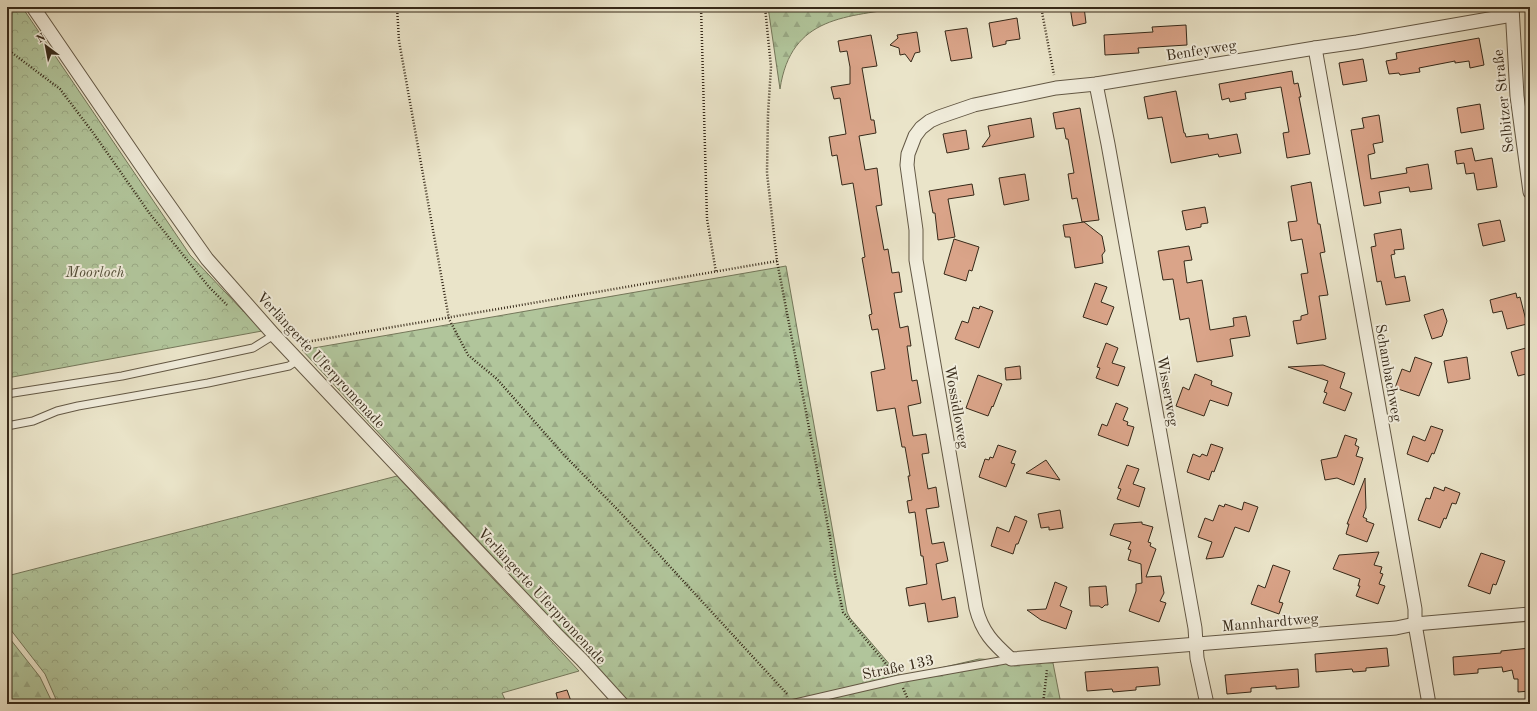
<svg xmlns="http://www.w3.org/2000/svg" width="1537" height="711" font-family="'Old Standard TT',serif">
<defs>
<pattern id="forest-firs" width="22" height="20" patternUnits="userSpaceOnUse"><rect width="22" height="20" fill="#b1c59b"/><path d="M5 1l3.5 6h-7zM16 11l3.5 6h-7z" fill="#99a985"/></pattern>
<pattern id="park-crowns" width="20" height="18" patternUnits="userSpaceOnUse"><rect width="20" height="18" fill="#b1c59b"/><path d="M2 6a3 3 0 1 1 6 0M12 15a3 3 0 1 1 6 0" fill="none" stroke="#99a985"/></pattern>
</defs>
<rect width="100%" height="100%" fill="#eae4c9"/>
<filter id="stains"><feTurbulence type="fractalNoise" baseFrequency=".005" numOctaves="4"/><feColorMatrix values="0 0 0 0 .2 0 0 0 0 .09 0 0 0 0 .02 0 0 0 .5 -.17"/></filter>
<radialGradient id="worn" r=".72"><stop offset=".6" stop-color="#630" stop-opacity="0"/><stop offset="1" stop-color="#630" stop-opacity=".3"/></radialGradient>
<g fill="url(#forest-firs)" stroke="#74775a">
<path d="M 768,7 L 907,7 C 847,17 791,15 780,89 Z"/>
<polygon points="786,266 847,612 850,618 897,673 902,677 979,659 1053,663 1061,704 629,704 302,350"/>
<polygon points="7,635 40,677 53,704 7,704"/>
</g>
<g fill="url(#park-crowns)" stroke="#74775a">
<polygon points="7,7 22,7 190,255 262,331 7,378"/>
<polygon points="397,476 579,671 502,693 507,704 58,704 45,674 7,625 7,576"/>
</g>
<g fill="#daa489" stroke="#362919">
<polygon points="1070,7 1084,7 1086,23 1073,26"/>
<polygon points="1017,18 1020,39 1006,41 1006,44 993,47 989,23"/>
<polygon points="1186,25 1187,45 1138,48 1139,53 1105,55 1104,35 1153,32 1152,27"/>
<polygon points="967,28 972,58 951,61 945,31"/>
<polygon points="917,32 920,52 915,53 911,62 905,54 900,55 899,48 890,45 898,38 897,35"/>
<polygon points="871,35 877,66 862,68 871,120 874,120 876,133 859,136 865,170 877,168 882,205 876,206 884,250 888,249 892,273 899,272 902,292 894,293 900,328 908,326 911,346 907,346 912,381 917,380 921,403 908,406 913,436 926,434 929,453 922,454 928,489 936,487 939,507 926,509 932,544 944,542 948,561 936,564 942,600 955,597 958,617 928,622 925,603 909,606 906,588 927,584 923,556 921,556 915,512 909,513 907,501 912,500 908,476 910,476 905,447 902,447 895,408 877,411 871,372 885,369 878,329 872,330 869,315 872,314 862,258 865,257 853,183 842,185 837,155 832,156 829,137 846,134 840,98 834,99 831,87 850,84 850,67 847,51 840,52 838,41"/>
<polygon points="1479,38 1484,65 1470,68 1469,61 1455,63 1455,61 1419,68 1420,72 1400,75 1399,73 1389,74 1386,61 1397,59 1396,53"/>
<polygon points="1363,59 1367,81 1343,85 1339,63"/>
<polygon points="1292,71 1294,84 1298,83 1301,97 1299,97 1310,154 1287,158 1283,133 1289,132 1281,87 1245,93 1246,99 1230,102 1229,98 1222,100 1219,84"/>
<polygon points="1176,91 1184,133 1185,133 1186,137 1208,134 1209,139 1237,134 1241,153 1219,157 1218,154 1171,163 1162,117 1148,119 1144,97"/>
<polygon points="1480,104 1484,129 1461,133 1457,108"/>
<polygon points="1080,108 1099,220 1082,222 1077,198 1072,199 1068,174 1074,173 1068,139 1066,139 1064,128 1056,129 1053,113"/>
<polygon points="1379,115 1383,142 1373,144 1375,153 1368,155 1371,179 1407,173 1406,168 1428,164 1432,189 1410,192 1409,187 1379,192 1381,203 1364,206 1351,130 1364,128 1362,118"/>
<polygon points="1031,118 1034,137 982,147 990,136 988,126"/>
<polygon points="966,130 969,149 947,153 943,134"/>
<polygon points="1472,148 1475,161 1492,158 1497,187 1477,190 1474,173 1466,174 1464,163 1457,164 1455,151"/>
<polygon points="1025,174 1029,200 1004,205 999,178"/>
<polygon points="1311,182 1318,224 1320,224 1325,252 1320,253 1328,295 1319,296 1326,339 1297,344 1293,321 1301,320 1301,316 1308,314 1301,274 1308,273 1302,239 1291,241 1288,222 1297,221 1291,186"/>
<polygon points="972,184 974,195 948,199 955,237 938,240 935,213 933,213 929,191"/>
<polygon points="1205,207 1208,223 1201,224 1201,227 1186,230 1182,211"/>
<polygon points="1500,220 1505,241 1483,246 1478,224"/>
<polygon points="1084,222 1102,236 1105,251 1102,255 1103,263 1075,268 1070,237 1065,237 1063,225"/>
<polygon points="1401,229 1404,249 1394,250 1395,254 1391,255 1395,278 1405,276 1410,301 1386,305 1381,281 1377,282 1371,247 1376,246 1374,234"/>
<polygon points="954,239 979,247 972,271 969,270 966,281 944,274"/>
<polygon points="1189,246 1192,260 1184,261 1187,283 1202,280 1210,330 1234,326 1233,318 1246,316 1250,336 1230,339 1233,356 1197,362 1189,318 1180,320 1173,279 1163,280 1158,251"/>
<polygon points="1095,283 1107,287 1101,302 1114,307 1107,325 1083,317"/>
<polygon points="1516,293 1517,298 1520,297 1527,324 1507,329 1502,311 1493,313 1490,300"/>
<polygon points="980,306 993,311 979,348 955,339 962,321 968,323 973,307 979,309"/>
<polygon points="1443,309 1447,321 1442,336 1432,339 1424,315"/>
<polygon points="1106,343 1118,348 1112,363 1125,367 1118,386 1096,378 1100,368 1097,367"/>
<polygon points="1530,347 1530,373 1518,376 1511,352"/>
<polygon points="1415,357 1432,363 1419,396 1395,388 1402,369 1410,372"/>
<polygon points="1467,357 1470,379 1448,383 1444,361"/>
<polygon points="1323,365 1345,373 1340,388 1352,393 1345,411 1323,403 1327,393 1324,392 1328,381 1288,367"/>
<polygon points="1020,366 1021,379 1006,380 1005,368"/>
<polygon points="1195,374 1212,381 1211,385 1232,393 1228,406 1210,400 1204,416 1176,406 1183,387 1189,390"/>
<polygon points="978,375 1002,384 993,407 992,406 988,416 966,408"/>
<polygon points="1116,403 1128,408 1123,420 1128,422 1127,425 1134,427 1128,446 1098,435 1102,424 1107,426"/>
<polygon points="1431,426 1443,430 1434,454 1432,453 1428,462 1407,454 1413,436 1425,441"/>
<polygon points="1345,435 1357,439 1355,445 1359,447 1356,456 1363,458 1354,485 1337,478 1325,480 1321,460 1337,457"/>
<polygon points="1211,444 1223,448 1214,472 1212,471 1209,480 1187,472 1193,454 1200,457 1202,454 1207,456"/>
<polygon points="998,445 1016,451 1011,463 1015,464 1006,487 979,477 985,459 989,460 990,457 993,458"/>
<polygon points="1046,460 1060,480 1026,473"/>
<polygon points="1127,465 1139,469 1133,484 1145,488 1139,507 1117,499 1121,489 1118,488"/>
<polygon points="1365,478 1366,508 1363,517 1367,519 1366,521 1374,524 1367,542 1346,534 1349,524 1347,524"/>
<polygon points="1434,487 1444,491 1445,487 1460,493 1456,504 1452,503 1446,519 1444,518 1440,528 1418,520 1426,498 1430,499"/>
<polygon points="1244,502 1258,507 1249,532 1235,527 1223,557 1206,559 1212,542 1198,537 1205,518 1213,521 1219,505 1224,507 1225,504 1242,510"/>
<polygon points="1060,510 1063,528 1049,530 1049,527 1041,528 1038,514"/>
<polygon points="1015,516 1027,521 1018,544 1016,544 1013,554 991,546 997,527 1009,532"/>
<polygon points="1142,522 1142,524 1153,527 1148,542 1151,543 1150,546 1156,549 1146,577 1161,576 1164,593 1160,601 1166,603 1159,622 1129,611 1136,591 1136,584 1142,583 1141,564 1128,560 1131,550 1128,549 1131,542 1110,535 1114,524"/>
<polygon points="1379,552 1374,565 1382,567 1380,573 1383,574 1379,584 1385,586 1378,604 1356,596 1360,586 1358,586 1360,579 1333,569 1339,555"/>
<polygon points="1481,553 1505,561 1496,585 1493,584 1490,594 1468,586"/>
<polygon points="1273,565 1290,571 1279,602 1283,603 1279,614 1251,604 1258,585 1265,588"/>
<polygon points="1055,582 1067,587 1060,606 1072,611 1066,629 1041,620 1027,610 1046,609"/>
<polygon points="1106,586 1108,605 1105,605 1102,608 1099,606 1090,606 1089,587"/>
<polygon points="1387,648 1389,666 1366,668 1366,671 1353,672 1352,669 1316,672 1315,654"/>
<polygon points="1530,648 1530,691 1518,692 1518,679 1514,679 1512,670 1503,672 1502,667 1478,669 1478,673 1454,675 1453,657 1501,653 1501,651"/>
<polygon points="1158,667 1160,685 1136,687 1136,690 1113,692 1112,689 1087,691 1085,672"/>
<polygon points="1298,669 1299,687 1276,689 1276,686 1263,687 1251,688 1251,692 1227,694 1225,675"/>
<polygon points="567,690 572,704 559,704 556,693"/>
</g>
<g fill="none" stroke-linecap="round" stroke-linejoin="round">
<defs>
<g id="lane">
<polyline points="7,394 122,376 253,348 274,335"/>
<polyline points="7,426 33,421 57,411 78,406 208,383 289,366 298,360"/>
<polyline points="791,704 899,679 1011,659"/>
</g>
<g id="street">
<polyline points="33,7 154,184 207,259 274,335 556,634 582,660 622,704"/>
<polyline points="1512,7 1517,96 1530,192"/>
<path d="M 1512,15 L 1357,42 L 1315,48 L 1096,84 L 1056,88 L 974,105 L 939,117 L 930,121 L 921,128 L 915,136 L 908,154 L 907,165 L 916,230 L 916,260 L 976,608 C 982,632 993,643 1011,659 L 1396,628 L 1415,624 L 1530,614"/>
<polyline points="1315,48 1415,609 1415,624 1429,704"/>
<polyline points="1096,84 1108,144 1195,628 1197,658 1207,704"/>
</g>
</defs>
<use href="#lane" stroke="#635845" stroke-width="9"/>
<use href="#street" stroke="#635845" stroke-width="15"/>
<g stroke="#362919" stroke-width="2.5" stroke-dasharray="1 2" stroke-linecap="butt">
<polyline points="397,7 399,41 449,319 468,355 497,379 564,455 618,510 788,695"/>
<polyline points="701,7 707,219 716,272"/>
<polyline points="765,7 771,67 768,114 767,173 777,261 830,537 835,574 843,612 892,671"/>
<polyline points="1041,7 1054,75"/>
<polyline points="7,49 60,89 94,134 150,214 209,287 227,305"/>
<polyline points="7,128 7,160"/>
<polyline points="300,343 777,261"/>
<polyline points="903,688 910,704"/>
<polyline points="1043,704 1047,670"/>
</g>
<use href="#lane" stroke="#f1eddc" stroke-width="7"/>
<use href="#street" stroke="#f1eddc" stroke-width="13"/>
</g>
<g text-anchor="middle" stroke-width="4" stroke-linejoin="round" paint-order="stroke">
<g font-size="15" fill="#362919" stroke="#f1eddc">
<text transform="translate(1201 50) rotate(-9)" y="5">Benfeyweg</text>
<text transform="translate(1503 101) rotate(-96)" y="5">Selbitzer Straße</text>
<text transform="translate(321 360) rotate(47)" y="5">Verlängerte Uferpromenade</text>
<text transform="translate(1389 373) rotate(80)" y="5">Schambachweg</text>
<text transform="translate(1168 391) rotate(80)" y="5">Wisserweg</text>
<text transform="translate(957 407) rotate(80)" y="5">Wossidloweg</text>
<text transform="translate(542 596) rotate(47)" y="5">Verlängerte Uferpromenade</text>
<text transform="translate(1270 622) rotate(-5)" y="5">Mannhardtweg</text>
<text transform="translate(898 667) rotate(-12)" y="5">Straße 133</text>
</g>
<g font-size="15" font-style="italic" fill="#55503a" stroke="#f1eddc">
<text x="95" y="277">Moorloch</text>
</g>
</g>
<rect width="1537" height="711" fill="none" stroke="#eae4c9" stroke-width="24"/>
<rect x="8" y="8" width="1521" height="695" fill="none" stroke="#362919" stroke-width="2"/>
<rect x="12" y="12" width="1513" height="687" fill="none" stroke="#362919"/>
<g transform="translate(46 46) rotate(328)" stroke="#f1eddc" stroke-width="3" paint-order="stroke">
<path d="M0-3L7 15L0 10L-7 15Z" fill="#362919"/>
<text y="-6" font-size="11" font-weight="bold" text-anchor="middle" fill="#362919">N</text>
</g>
<rect width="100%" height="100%" filter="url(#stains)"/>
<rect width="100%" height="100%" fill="url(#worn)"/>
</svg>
